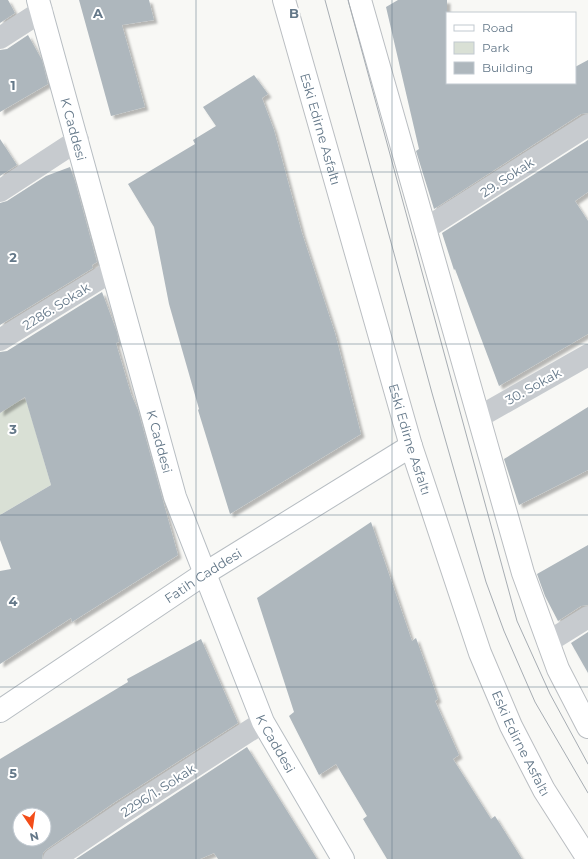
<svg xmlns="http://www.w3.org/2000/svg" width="588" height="859" font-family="Montserrat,sans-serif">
<defs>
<filter id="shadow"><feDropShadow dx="3.5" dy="3.5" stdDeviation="1" flood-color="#0004"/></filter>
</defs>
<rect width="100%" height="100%" fill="#f8f8f5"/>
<polygon fill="#d9e0d5" points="26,399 51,485 0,515 0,413 18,401"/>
<g fill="#aeb7bd" fill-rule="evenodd" filter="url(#shadow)">
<polygon points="0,0 8,0 15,13 0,23"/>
<polygon points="79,0 149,0 154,20 122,25 145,107 111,116"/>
<polygon points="398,0 447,0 447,83 575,83 575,67 588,60 588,113 581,114 434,209 416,151 419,149 386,7"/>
<polygon points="28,35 42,60 48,84 0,112 0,50 7,49"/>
<polygon points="254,75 268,94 262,98 274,130 302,233 335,333 361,434 230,514 198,410 199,409 169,304 154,227 128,184 195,144 193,140 216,126 203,107"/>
<polygon points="0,139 17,165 0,176"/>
<polygon points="588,140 588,192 575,201 588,221 588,334 499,386 455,269 454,270 442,233"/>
<polygon points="70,167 75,181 97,262 92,265 93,268 0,325 0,203 7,201 46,176"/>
<polygon points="102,292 117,332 119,342 116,343 131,394 138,410 178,555 72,622 71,618 0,664 0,571 11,569 0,540 0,515 51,485 25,397 0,413 0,352 7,351"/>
<polygon points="588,407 588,470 519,505 504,459"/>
<polygon points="371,522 412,641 416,638 438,699 435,701 459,755 453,759 491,819 495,816 522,859 387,859 363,819 367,816 336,764 319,775 289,716 294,712 257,598"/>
<polygon points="588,545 588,605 581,606 558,621 545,596 537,574"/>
<polygon points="588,632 588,673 571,643"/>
<path d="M 201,639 L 238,723 L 115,802 L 47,849 L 43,853 L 42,859 L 0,859 L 0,759 L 128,682 L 127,679 ZM 20,815 L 44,815 L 44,839 L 20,839 Z"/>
<polygon points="247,747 317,859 218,859 214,853 200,859 76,859"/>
</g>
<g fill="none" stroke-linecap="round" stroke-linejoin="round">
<defs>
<g id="secondary">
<path id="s1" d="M 38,0 L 175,497 L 263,722 L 343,859"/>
<path id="s2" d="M 0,711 L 204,574 L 411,446"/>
</g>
<g id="primary">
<path id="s3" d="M 284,0 L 411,446 L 480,653 L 511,726 L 544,790 L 588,859"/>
<polyline points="360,0 523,573 558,669 588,727"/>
</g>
</defs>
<use href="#secondary" stroke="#b7bdc2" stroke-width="24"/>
<use href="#primary" stroke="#babec2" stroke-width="24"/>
<g stroke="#c7cbcf" stroke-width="22">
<polyline points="0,38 42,11"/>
<polyline points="0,191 78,140"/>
<polyline points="425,229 588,125"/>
<polyline points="0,340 112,271"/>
<polyline points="479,417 588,355"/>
<polyline points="548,642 588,617"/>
<polyline points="54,859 122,813 263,722"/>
</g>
<use href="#secondary" stroke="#fff" stroke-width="22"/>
<use href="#primary" stroke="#fff" stroke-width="22"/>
<g stroke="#a7adb3" stroke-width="1">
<polyline points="325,0 432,393 486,582 504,631 535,702 588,793"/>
<polyline points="348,0 517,621 550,694 588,764"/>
</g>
</g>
<path fill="none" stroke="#647889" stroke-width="1" stroke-opacity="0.55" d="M 196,0 L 196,859M 392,0 L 392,859M 0,172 L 588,172M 0,344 L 588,344M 0,515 L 588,515M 0,687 L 588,687"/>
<g text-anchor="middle" stroke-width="4" stroke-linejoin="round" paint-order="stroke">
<g font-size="13" fill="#647889" stroke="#fff">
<text dy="5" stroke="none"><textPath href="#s3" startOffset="134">Eski Edirne Asfaltı</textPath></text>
<text dy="5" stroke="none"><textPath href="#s1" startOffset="134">K Caddesi</textPath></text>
<text transform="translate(507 177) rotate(-33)" y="5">29. Sokak</text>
<text transform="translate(56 306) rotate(-32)" y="5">2286. Sokak</text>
<text transform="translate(533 386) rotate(-29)" y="5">30. Sokak</text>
<text dy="5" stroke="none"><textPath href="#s3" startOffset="457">Eski Edirne Asfaltı</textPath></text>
<text dy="5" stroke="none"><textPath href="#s1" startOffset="458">K Caddesi</textPath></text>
<text dy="5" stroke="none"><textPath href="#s2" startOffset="244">Fatih Caddesi</textPath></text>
<text dy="5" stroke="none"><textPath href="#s1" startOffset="782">K Caddesi</textPath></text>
<text dy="5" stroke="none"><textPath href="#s3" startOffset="781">Eski Edirne Asfaltı</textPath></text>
<text transform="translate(158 790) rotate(-33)" y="5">2296/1. Sokak</text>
</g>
</g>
<g font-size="13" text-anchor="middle" font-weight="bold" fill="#647889" stroke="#fff" stroke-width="4" stroke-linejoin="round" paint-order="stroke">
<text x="98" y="18">A</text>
<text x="294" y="18">B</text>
<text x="13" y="90">1</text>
<text x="13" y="262">2</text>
<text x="13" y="434">3</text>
<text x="13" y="606">4</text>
<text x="13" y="778">5</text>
</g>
<rect x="446" y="12" width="130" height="72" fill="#ffffff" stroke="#c1c9d0"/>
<rect x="454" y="25" width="20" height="6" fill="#ffffff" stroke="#c1c9d0"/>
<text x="482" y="32" font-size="12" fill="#647889">Road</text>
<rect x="454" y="42" width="20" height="12" fill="#d9e0d5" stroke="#c1c9d0"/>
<text x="482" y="52" font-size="12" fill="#647889">Park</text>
<rect x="454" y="62" width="20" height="12" fill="#aeb7bd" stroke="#c1c9d0"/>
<text x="482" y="72" font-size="12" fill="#647889">Building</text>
<g transform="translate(32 827) rotate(167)"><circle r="19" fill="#ffffff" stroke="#c1c9d0"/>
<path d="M0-3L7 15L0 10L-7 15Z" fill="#f34d19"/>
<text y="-6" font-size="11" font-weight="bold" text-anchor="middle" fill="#647889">N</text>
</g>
</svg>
